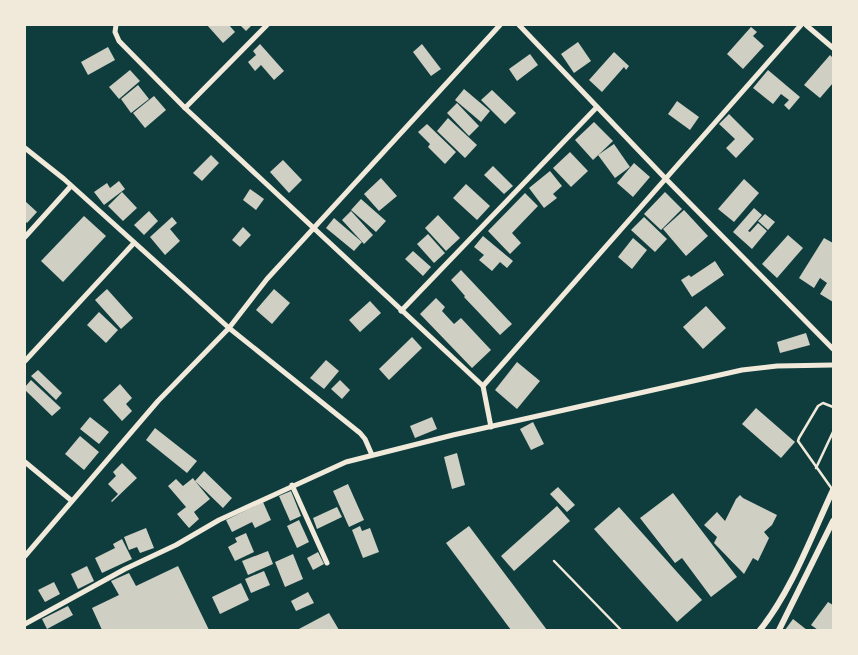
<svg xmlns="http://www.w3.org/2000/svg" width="858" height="655" font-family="'Public Sans',sans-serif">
<rect width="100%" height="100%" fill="#0f3d3e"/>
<g fill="#cfcfc3">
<polygon points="207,25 229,25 235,32 223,43"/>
<polygon points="240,25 252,25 246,31"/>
<polygon points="751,27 757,32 753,36 764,46 743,69 727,54"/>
<polygon points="578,42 591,61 574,73 561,54"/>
<polygon points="260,44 284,71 274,80 261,65 255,71 248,62 256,55 253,51"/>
<polygon points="422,44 441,69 431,76 413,52"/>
<polygon points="108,47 115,60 88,75 81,62"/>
<polygon points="614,52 629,66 626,70 624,67 602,92 589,80"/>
<polygon points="530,54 538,65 517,81 509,69"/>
<polygon points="830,55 833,58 833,83 820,98 804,85"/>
<polygon points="130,70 140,81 119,99 109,87"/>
<polygon points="768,70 800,97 789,110 784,105 789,100 781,94 773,104 753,88"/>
<polygon points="138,85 149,99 131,113 121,99"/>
<polygon points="464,89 490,111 481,122 455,100"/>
<polygon points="492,90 516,113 505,124 481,100"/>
<polygon points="154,96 166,110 145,128 133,113"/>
<polygon points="677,101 699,117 690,130 668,114"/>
<polygon points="457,103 479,126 469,136 447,113"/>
<polygon points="729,114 754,139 736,158 726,148 735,139 719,124"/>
<polygon points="448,118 477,145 465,158 437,131"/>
<polygon points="594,122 613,141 593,160 575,140"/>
<polygon points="427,124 456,152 445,164 428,147 430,144 418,132"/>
<polygon points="614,144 630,167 615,178 598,155"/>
<polygon points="570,152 588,171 571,187 553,168"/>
<polygon points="211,155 219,163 202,181 193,173"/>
<polygon points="283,160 302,180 289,193 270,172"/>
<polygon points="634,163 650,177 633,197 617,183"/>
<polygon points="493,166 513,186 504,194 484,175"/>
<polygon points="550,171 562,186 553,194 557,198 544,208 529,188"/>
<polygon points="381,178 397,196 379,211 364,194"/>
<polygon points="744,179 759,193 734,222 718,209"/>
<polygon points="119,181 125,189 104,205 94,192 107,183 110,188"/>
<polygon points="466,184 490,206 477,220 453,198"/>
<polygon points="250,189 264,199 256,210 243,200"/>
<polygon points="122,192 137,208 123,221 108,206"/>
<polygon points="665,192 682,209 661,230 644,214"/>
<polygon points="525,193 538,206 512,233 521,243 510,254 488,231"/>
<polygon points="361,199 386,221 376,232 351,210"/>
<polygon points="25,201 37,212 27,223 25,221"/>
<polygon points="754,208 762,215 748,231 750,232 758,223 767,231 752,249 733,232"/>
<polygon points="684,210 708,236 686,256 663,229"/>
<polygon points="149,211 158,221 144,235 134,225"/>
<polygon points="351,211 373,235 364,244 342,220"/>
<polygon points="765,214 775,222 768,230 758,221"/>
<polygon points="438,215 460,238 446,251 425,228"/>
<polygon points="84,216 106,236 63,282 41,261"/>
<polygon points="172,217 177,223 170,229 180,241 165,255 150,237"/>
<polygon points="644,217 667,239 655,252 631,230"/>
<polygon points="334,218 362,242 354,251 326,228"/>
<polygon points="243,227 251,235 240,247 232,240"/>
<polygon points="428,234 445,253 434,263 417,244"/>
<polygon points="788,235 803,248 777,278 762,264"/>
<polygon points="483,236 513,261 507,268 500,262 492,271 479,260 484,255 474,247"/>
<polygon points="633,238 647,250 632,269 618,257"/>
<polygon points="824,238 833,243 833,302 820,294 827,283 820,278 814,288 799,278"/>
<polygon points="413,251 431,267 423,276 405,259"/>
<polygon points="715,261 724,275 692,297 681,280 689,275 691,277"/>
<polygon points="461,270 512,324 500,335 464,297 465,296 451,280"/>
<polygon points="107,289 133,318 121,329 95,300"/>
<polygon points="274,289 290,303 272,324 256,310"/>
<polygon points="436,298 445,307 442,311 454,324 461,318 491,350 472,368 420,314"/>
<polygon points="370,301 381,313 360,332 349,320"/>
<polygon points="706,306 726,328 703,349 683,327"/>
<polygon points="99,312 118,330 106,343 87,325"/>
<polygon points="806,333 810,345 780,353 777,342"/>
<polygon points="412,337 422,348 389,380 379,369"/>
<polygon points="326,360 339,371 324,389 310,378"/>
<polygon points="517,362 540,381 517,409 495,390"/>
<polygon points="38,370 62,393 56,400 31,376"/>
<polygon points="31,380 61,408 52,416 25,390 25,387"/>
<polygon points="340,380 350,390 342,399 331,389"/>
<polygon points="120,384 132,398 126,404 132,411 122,421 103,400"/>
<polygon points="756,408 795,442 781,458 742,424"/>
<polygon points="90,417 109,432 99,444 80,429"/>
<polygon points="432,417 437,429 415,438 410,426"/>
<polygon points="533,422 544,444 531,450 520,429"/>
<polygon points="155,428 197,461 187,473 146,440"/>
<polygon points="80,436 99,452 84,470 65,454"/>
<polygon points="457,453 465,485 452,489 444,457"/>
<polygon points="122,463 137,478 112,502 111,501 118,494 108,484 116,476 113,472"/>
<polygon points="204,471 232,498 223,508 195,481 210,499 194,512 199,519 189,528 177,514 186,507 168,486 176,479 183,486 193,478 195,481"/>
<polygon points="348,484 364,520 349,527 333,491"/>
<polygon points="558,487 575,505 567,512 550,494"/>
<polygon points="291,491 301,516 290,521 279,496"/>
<polygon points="673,493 737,577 711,597 682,558 675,563 640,518"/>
<polygon points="740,495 743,498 777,515 772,525 764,532 769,538 758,561 753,558 744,574 714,543 717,537 704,525 717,512 725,521 736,499"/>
<polygon points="263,502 271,520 255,528 252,522 232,532 226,520"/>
<polygon points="557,506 570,521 514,571 501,556"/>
<polygon points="337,507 342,517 317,529 313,518"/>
<polygon points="619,507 702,600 677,622 594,529"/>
<polygon points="299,520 309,542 297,548 287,526"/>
<polygon points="360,526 362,531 370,528 379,552 363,558 352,530"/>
<polygon points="469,526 547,630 511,630 446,543"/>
<polygon points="146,528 154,548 140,553 137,547 129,550 124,537"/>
<polygon points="246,533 254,552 235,561 228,547 237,542 235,538"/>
<polygon points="122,539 132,559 102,573 95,558 115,548 113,544"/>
<polygon points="268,551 273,564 248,575 242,561"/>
<polygon points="318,552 324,564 313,570 307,558"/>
<polygon points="293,554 303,579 285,587 275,562"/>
<polygon points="87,566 94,581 78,589 71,574"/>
<polygon points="178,566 209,630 102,630 92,608 119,595 111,581 129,573 136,586"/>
<polygon points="264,571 270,585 251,593 245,579"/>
<polygon points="54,582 60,594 45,602 38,590"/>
<polygon points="241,583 249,600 220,614 212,597"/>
<polygon points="308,592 314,603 296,611 291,601"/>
<polygon points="828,602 833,605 833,630 818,630 811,625"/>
<polygon points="68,606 73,615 47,629 42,619"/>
<polygon points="329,613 339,630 297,630"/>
<polygon points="793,619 807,630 785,630"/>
</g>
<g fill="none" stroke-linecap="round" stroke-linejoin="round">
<g stroke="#f1e9da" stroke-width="2.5">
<polyline points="816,468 833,432"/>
<polyline points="832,489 798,441 799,438 818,406 823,403 833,407"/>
<polyline points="554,561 621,630"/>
</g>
<g stroke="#f1e9da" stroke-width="5">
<polyline points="116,25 115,32 119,41 185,108 483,386 801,25"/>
<polyline points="519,25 665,178 833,349"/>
<polyline points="806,25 833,48"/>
<polyline points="185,108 267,25"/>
<polyline points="25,148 64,179 229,328 360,433 365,439 372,455"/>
<polyline points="25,237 71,186"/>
<polyline points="401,311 597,107"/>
<polyline points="25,361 134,243"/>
<polyline points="483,386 491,427"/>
<polyline points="25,462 72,501"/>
<polyline points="292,485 327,563"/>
<polyline points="25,556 158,401 229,328 267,279 500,25"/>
<polyline points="25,624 125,569 176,545 219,520 346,462 453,435 742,370 777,366 833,365"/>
</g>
<g stroke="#f1e9da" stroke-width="6">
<path d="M 760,630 C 791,592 812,535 833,490"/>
<polyline points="779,630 833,521"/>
</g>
</g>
<rect width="858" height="655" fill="none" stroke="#f1e9da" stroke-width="52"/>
</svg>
